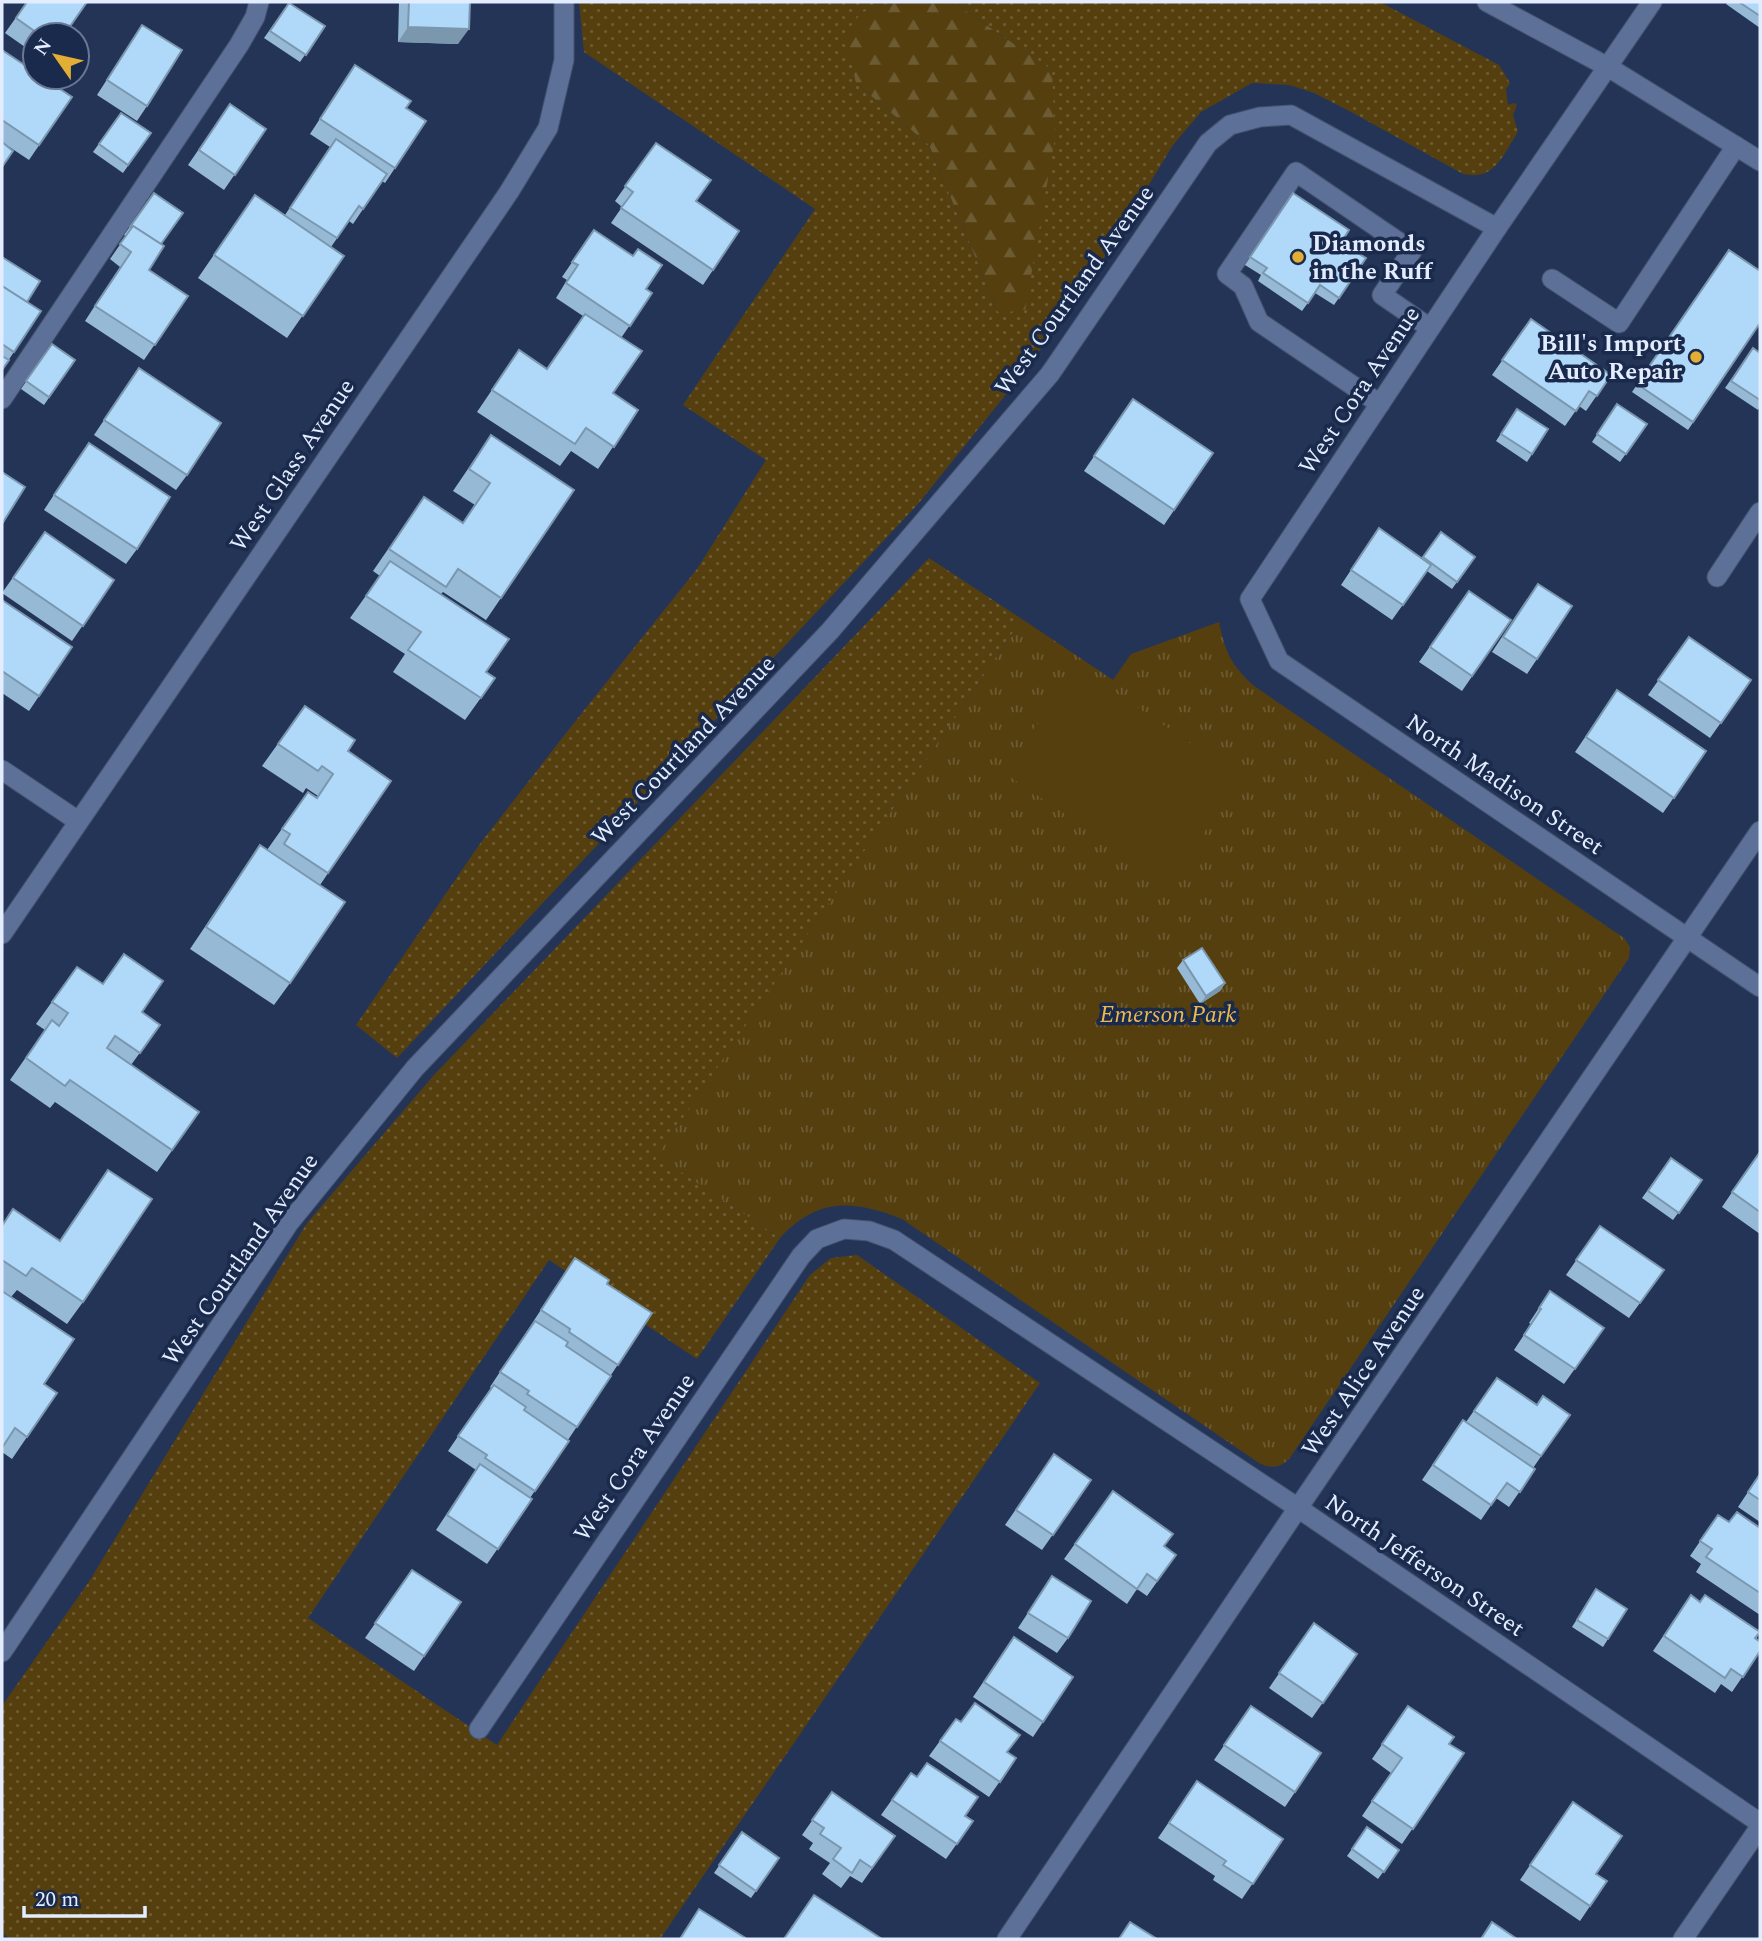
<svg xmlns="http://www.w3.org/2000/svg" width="1762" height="1941" font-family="Spectral,serif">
<defs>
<pattern id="grass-dots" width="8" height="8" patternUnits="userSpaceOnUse" patternTransform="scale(1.75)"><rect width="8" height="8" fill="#553f0f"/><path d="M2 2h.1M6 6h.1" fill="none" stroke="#6d5b33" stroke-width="1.8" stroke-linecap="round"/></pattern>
<pattern id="forest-firs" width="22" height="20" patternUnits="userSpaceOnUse" patternTransform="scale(1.75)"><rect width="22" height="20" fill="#553f0f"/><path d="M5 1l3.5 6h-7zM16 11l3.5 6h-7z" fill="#6d5b33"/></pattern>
<pattern id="park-tufts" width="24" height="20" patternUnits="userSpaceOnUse" patternTransform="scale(1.75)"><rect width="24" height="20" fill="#553f0f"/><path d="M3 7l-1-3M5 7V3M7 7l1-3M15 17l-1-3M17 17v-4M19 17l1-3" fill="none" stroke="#6d5b33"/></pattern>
</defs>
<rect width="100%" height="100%" fill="#243457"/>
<g fill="url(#grass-dots)">
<path d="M 579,2 L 893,2 L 861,13 L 856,83 L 929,145 L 998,312 L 1052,70 L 953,2 L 1380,2 L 1499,65 L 1510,83 L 1506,89 L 1508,105 L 1514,103 L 1517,105 L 1513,115 L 1518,132 C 1502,156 1495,181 1463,174 L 1355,114 L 1314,93 L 1289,85 L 1252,83 L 1201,112 L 1173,145 L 1095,273 L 1027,368 L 918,504 L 397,1058 L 356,1025 L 479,845 L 577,719 L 697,569 L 766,460 L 683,405 L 815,209 L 584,52 Z"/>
<polygon points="929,558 1022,619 658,1156 780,1238 697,1359 549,1260 308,1618 497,1745 810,1275 831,1258 857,1255 1040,1383 660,1939 10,1939 2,1932 2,1706 90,1580 307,1223 434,1075"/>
</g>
<polygon fill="url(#forest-firs)" points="893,2 953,2 1052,70 1055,138 1025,311 998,312 929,145 856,83 845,34 861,13"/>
<path fill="url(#park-tufts)" d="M 1022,619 L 1113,680 L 1131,654 L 1219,622 C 1225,652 1231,665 1254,686 L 1624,938 L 1630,947 L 1629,958 L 1289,1459 C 1280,1468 1271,1469 1259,1463 L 902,1219 C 853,1200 818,1197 780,1238 L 657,1156 Z"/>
<polygon fill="#553f0f" points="1076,666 1241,777 1170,884 1004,773"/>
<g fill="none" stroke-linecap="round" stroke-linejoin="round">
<defs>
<g id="service">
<polyline points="1552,279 1619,323 1736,146"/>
<polyline points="2,399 239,45 255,17 259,2"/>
<polyline points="1380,404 1259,322 1243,286 1227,274 1296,172 1412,251 1382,295 1430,328"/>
<polyline points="1717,577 1760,512"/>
</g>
<g id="minor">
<polyline points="1652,2 1497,228 1250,599 1279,661 1760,987"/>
<polyline points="2,770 78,821"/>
<polyline points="2,934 509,192 548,128 564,60 564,2"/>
<polyline points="2,1652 289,1223 415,1068 830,631 1050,374 1208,143 1230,125 1260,117 1291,115 1497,228"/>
<polyline points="479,1729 801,1256 817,1239 844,1229 869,1231 894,1240 1298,1508 1760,1823"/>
<polyline points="1007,1939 1298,1508 1760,831"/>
<polyline points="1683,1939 1760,1827"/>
</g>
<polyline id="secondary" points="1487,2 1608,67 1760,161"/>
</defs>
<use href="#service" stroke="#44526f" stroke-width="21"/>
<use href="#minor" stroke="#44526f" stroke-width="21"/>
<use href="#secondary" stroke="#44526f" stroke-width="21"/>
<use href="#service" stroke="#5d7097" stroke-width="19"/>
<use href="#minor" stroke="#5d7097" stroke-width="19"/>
<use href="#secondary" stroke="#5d7097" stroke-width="19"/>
</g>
<g fill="#96bad6">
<polygon points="27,2 64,35 35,35 35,54 5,33"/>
<polygon points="399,2 470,2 458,44 398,42"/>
<polygon points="1728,2 1760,2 1760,28 1726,4"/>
<polygon points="289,3 325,26 300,62 264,38"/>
<polygon points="142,25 147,106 137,121 97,95"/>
<polygon points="2,50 72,97 29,160 2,142"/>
<polygon points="355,65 406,108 395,168 385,183 382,181 353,224 349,221 331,247 344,256 287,338 198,278 255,195 285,215 330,147 310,134"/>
<polygon points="230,104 266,129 224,190 188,165"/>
<polygon points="121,113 151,133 123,173 93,152"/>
<polygon points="656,143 696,201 739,231 703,285 611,223 622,207 615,201"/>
<polygon points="154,193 161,244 149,270 188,296 144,360 85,321 120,267 110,259 126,236 124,235"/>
<polygon points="1293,193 1341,243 1366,258 1334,305 1315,293 1302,311 1258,281 1261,275 1245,265"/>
<polygon points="594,230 646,289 652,293 621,338 613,393 638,410 598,469 571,451 560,466 477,412 519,350 547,369 583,316 556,298 567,280 562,277"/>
<polygon points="1729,250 1760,323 1688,430 1632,392"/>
<polygon points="2,257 27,302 41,311 2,370"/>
<polygon points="1531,319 1611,375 1586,411 1579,406 1565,426 1492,375"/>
<polygon points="52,344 75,360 44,405 21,389"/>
<polygon points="1753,348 1760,353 1760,406 1758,410 1725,388"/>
<polygon points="139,368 187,475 176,490 94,435"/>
<polygon points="1133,399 1213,453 1164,525 1084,471"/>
<polygon points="1617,404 1647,424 1620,462 1592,442"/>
<polygon points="1517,409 1548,429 1527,462 1496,441"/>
<polygon points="491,435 501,598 486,620 443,592 441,594 487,672 495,678 465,720 393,672 405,654 350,618 380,576 373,571 424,497 463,523 475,505 453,491"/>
<polygon points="78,458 137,549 126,564 44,510"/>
<polygon points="1379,528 1422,558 1441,532 1475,557 1452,589 1427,571 1392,620 1341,585"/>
<polygon points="45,532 114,580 72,641 2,593"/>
<polygon points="1469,591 1511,620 1462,691 1419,662"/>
<polygon points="1527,599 1537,659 1527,674 1492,652"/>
<polygon points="2,600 72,647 29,711 2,693"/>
<polygon points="1689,637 1751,680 1710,738 1648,695"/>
<polygon points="1617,690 1706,751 1663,813 1575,752"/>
<polygon points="305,706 348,751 391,781 320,885 290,983 274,1005 190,949 260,845 267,850 308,792 317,797 318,796 306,788 303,793 262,766"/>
<polygon points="1183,960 1225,983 1220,991 1200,1004 1177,968"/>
<polygon points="77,967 160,1025 131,1065 199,1112 157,1172 55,1102 50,1108 10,1080 45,1030 36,1024"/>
<polygon points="1760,1151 1760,1234 1722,1207"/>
<polygon points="1671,1158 1702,1180 1673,1220 1642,1198"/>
<polygon points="2,1225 83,1302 67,1324 17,1290 11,1297 44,1384 57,1393 12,1459 2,1452"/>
<polygon points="1600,1226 1664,1270 1629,1318 1566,1275"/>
<polygon points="565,1273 607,1284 652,1313 568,1440 569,1441 530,1498 532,1499 487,1564 436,1530 476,1470 448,1451 491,1388 490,1387 531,1325"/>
<polygon points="1550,1291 1604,1328 1564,1384 1514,1350 1531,1324 1529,1323"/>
<polygon points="1497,1378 1536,1405 1570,1415 1533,1468 1535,1469 1509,1507 1496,1498 1481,1520 1422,1480 1463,1420 1466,1422"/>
<polygon points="1054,1454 1091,1480 1042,1550 1005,1525"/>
<polygon points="1760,1474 1760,1522 1738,1507"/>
<polygon points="1113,1491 1165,1547 1176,1555 1147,1596 1137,1589 1127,1604 1064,1559"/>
<polygon points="1718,1515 1729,1522 1760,1528 1760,1615 1696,1572 1701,1564 1690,1556"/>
<polygon points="412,1570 461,1602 414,1671 365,1638"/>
<polygon points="1052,1576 1068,1638 1057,1653 1018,1628"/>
<polygon points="1691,1595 1700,1602 1760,1632 1756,1639 1760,1651 1732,1692 1721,1684 1715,1693 1653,1651"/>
<polygon points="1591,1597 1608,1639 1603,1647 1572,1627"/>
<polygon points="1314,1623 1357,1654 1312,1718 1269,1688"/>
<polygon points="1014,1637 1043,1722 1033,1737 973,1697"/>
<polygon points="1251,1706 1321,1753 1285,1807 1214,1760"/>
<polygon points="1408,1706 1449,1744 1464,1753 1402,1844 1362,1816 1391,1773 1372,1759"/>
<polygon points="956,1719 1016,1758 989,1797 929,1756"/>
<polygon points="911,1773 973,1821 946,1859 881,1815"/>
<polygon points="1197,1781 1283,1839 1242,1899 1213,1880 1215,1876 1158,1838"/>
<polygon points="832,1792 895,1836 862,1883 850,1876 841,1888 822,1874 830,1863 809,1849 813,1843 802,1835"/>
<polygon points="1573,1802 1596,1874 1607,1881 1580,1921 1520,1880"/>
<polygon points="742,1832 779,1858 751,1898 714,1873"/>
<polygon points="1352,1849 1399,1850 1378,1879 1347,1856"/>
</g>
<g fill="#7a97ae">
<polygon points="408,27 469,29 458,44 398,42"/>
<polygon points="1225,983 1220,991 1200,1004 1206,996"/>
</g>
<g fill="#afd8f9" stroke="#7a97ae" stroke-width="2">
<polygon points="27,2 87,2 64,35 40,35 16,18"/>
<polygon points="409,2 470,2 469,29 408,27"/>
<polygon points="1739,2 1760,2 1760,16"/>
<polygon points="289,3 325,26 306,55 270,31"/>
<polygon points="142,25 182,50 147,106 107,80"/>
<polygon points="2,50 35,72 35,77 42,77 72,97 39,145 2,120"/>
<polygon points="355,65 411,101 406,108 426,121 395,168 320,119"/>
<polygon points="230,104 266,129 235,175 199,150"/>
<polygon points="121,113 151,133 128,165 99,144"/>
<polygon points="336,139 387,174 363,209 359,206 337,238 290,208"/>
<polygon points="2,142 13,151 2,167"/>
<polygon points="656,143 711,180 696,201 739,231 713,270 621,208 633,192 625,186"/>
<polygon points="154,193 183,213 161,244 133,226 131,228 130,227"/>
<polygon points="1293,193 1349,230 1341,243 1366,258 1339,298 1320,285 1308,303 1263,273 1267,268 1250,257"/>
<polygon points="255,195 344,256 303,316 214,255"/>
<polygon points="133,226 164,246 149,270 188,296 155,345 95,306 131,252 120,244"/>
<polygon points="594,230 633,256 638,249 662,265 646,289 652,293 630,326 566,283 578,265 572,262"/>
<polygon points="1729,250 1760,271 1760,323 1693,422 1637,384"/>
<polygon points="2,257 40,281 27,302 2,286"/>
<polygon points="2,286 41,311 14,352 2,344"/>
<polygon points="585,314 642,351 613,393 638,410 614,447 586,428 575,444 492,390 519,350 547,369"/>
<polygon points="1531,319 1611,375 1597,396 1589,391 1576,411 1502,360"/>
<polygon points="52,344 75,360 49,397 26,381"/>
<polygon points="1753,348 1760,353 1760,400 1731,381"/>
<polygon points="2,356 9,360 2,370"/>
<polygon points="139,368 221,423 187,475 104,420"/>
<polygon points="1133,399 1213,453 1174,510 1094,456"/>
<polygon points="1617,404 1647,424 1626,454 1597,434"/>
<polygon points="1517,409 1548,429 1532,454 1501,434"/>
<polygon points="491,435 574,490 501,598 458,569 446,587 389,549 424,497 463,523 490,483 469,469"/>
<polygon points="89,443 170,497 137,549 54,495"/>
<polygon points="2,472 25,487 2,524"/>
<polygon points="1379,528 1431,565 1403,605 1351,570"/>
<polygon points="45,532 114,580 83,626 13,578"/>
<polygon points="1441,532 1475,557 1457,582 1423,557"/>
<polygon points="390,561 509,639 486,672 495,678 481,698 408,650 421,632 366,596"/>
<polygon points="1538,584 1572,606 1537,659 1503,637"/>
<polygon points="1469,591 1511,620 1472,676 1430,647"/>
<polygon points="2,600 72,647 39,696 2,671"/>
<polygon points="1689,637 1751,680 1721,723 1658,680"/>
<polygon points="1617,690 1706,751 1674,798 1586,737"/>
<polygon points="305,706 355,740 348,751 391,781 328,873 284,844 290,834 282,829 308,792 317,798 333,774 322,766 318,771 278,744"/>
<polygon points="260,845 345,902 290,983 206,927"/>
<polygon points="1202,948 1225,983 1206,996 1183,960"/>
<polygon points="124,954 163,981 142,1012 160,1025 140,1053 115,1036 107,1048 199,1112 172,1150 70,1080 65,1086 26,1058 52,1020 59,1026 68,1013 52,1002 77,967 103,984"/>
<polygon points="1760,1152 1760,1212 1732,1192"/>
<polygon points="1671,1158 1702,1180 1679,1213 1648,1191"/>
<polygon points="108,1170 152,1199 83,1302 32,1268 26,1276 2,1260 2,1226 13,1209 60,1241"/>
<polygon points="1600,1226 1664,1270 1640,1303 1576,1260"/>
<polygon points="575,1258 609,1280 607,1284 652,1313 618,1365 569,1332 570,1329 541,1310"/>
<polygon points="2,1291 74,1339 44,1384 57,1393 27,1437 15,1428 2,1448"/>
<polygon points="1550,1291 1604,1328 1575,1369 1524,1335 1541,1309 1539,1308"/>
<polygon points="535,1321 568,1342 566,1346 611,1376 577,1427 527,1394 529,1391 500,1372"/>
<polygon points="1497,1378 1537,1405 1543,1396 1570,1415 1541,1456 1474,1411"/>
<polygon points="494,1385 526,1407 524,1410 569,1441 535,1491 485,1458 487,1455 458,1436"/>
<polygon points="1463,1420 1535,1469 1520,1492 1507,1483 1491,1505 1433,1465"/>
<polygon points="1054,1454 1091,1480 1053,1535 1016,1510"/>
<polygon points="480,1464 532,1499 498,1549 447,1515"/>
<polygon points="1760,1474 1760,1500 1748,1492"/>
<polygon points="1113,1491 1173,1534 1164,1546 1176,1555 1157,1581 1147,1574 1137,1589 1075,1544"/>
<polygon points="1737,1512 1760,1528 1760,1593 1706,1557 1712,1549 1700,1541 1718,1515 1729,1522"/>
<polygon points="412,1570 461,1602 424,1656 375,1623"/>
<polygon points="1052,1576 1091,1601 1068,1638 1028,1613"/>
<polygon points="1596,1589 1627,1609 1608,1639 1577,1620"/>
<polygon points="1691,1595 1700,1602 1705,1595 1760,1632 1755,1638 1760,1642 1760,1651 1743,1677 1731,1669 1725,1678 1664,1636"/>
<polygon points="1314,1623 1357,1654 1323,1703 1279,1673"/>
<polygon points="1014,1637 1073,1677 1043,1722 984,1682"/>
<polygon points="975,1703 1020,1735 1007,1752 1016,1758 1000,1782 940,1741 956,1719 961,1722"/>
<polygon points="1251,1706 1321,1753 1295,1792 1224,1745"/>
<polygon points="1408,1706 1454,1737 1449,1744 1464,1753 1413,1829 1372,1801 1402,1758 1382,1744"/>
<polygon points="927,1763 978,1797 965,1816 973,1821 957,1844 892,1800 911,1773 917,1777"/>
<polygon points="1197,1781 1283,1839 1253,1884 1223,1865 1226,1861 1169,1823"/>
<polygon points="832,1792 895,1836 872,1868 860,1860 852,1873 833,1859 841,1848 820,1834 824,1828 812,1820"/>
<polygon points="1573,1802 1622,1836 1596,1874 1607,1881 1590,1906 1530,1865"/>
<polygon points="1367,1827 1399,1850 1384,1872 1352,1849"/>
<polygon points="742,1832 779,1858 756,1891 719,1865"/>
<polygon points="814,1895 882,1939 784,1939"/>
<polygon points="699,1909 747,1939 680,1939"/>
<polygon points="1130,1922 1157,1939 1119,1939"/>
<polygon points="1492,1922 1517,1939 1481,1939"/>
</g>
<g fill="#e3ae35" stroke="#1a2a4c" stroke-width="2.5">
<circle cx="1298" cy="257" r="7"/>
<circle cx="1696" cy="357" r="7"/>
</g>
<g text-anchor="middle" stroke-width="7" stroke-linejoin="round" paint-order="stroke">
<g font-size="24" font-weight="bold" fill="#e3edff" stroke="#1a2a4c" text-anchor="start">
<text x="1312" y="251">Diamonds<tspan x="1312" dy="28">in the Ruff</tspan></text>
<text x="1682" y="351" text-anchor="end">Bill's Import<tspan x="1682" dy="28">Auto Repair</tspan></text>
</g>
<g font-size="24" fill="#e3edff" stroke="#1a2a4c">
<text transform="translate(1074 290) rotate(-54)" y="8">West Courtland Avenue</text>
<text transform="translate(1359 390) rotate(-56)" y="8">West Cora Avenue</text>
<text transform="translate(292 465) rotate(-56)" y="8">West Glass Avenue</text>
<text transform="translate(683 750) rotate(-46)" y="8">West Courtland Avenue</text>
<text transform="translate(1505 784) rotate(34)" y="8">North Madison Street</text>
<text transform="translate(240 1259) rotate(-55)" y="8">West Courtland Avenue</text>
<text transform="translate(1363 1371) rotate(-56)" y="8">West Alice Avenue</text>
<text transform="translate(634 1457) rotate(-56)" y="8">West Cora Avenue</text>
<text transform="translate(1425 1565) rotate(34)" y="8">North Jefferson Street</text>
</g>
<g font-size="24" font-style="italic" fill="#ebb94e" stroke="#1a2a4c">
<text x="1168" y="1022">Emerson Park</text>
</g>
</g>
<rect width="1762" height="1941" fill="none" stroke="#e3edff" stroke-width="7"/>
<g transform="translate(56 56) rotate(304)"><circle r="33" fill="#1a2a4c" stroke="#6a7894" stroke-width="2"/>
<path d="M0-5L12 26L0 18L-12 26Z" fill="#e3ae35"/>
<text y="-10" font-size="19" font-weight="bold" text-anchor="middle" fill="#e3edff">N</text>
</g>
<path d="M24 1906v10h121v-10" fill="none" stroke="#e3edff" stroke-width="3.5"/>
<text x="35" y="1906" font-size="21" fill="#e3edff" stroke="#1a2a4c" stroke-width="5" paint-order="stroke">20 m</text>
</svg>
